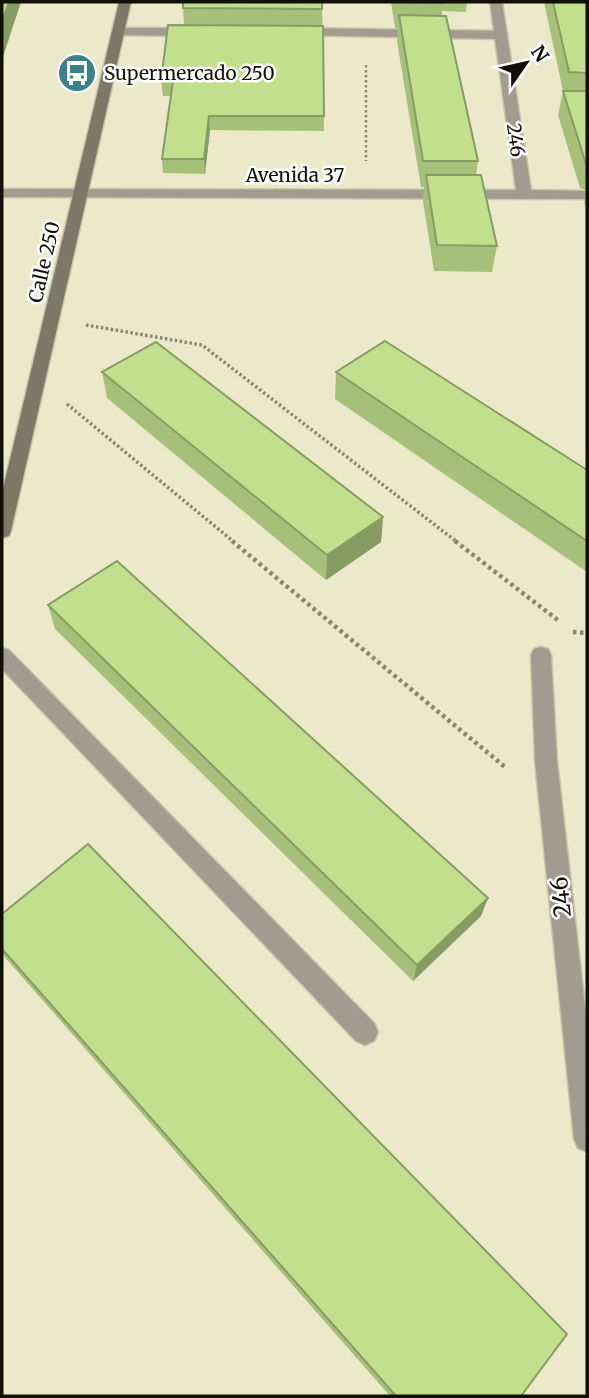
<svg xmlns="http://www.w3.org/2000/svg" width="589" height="1398" font-family="Merriweather,serif">
<rect width="100%" height="100%" fill="#ebe9ca"/>
<g fill="none" stroke-linecap="round" stroke-linejoin="round">
<defs>
<g id="service">
<polygon points="118,28 197,28 203,32 197,36 114,35 112,32"/>
<polygon points="295,28 501,31 507,35 501,39 291,35 289,32"/>
<polygon points="2,648 9,650 374,1023 378,1032 374,1041 365,1045 356,1041 2,669"/>
</g>
<g id="minor">
<polygon points="490,2 502,2 531,190 587,191 587,199 2,197 2,189 516,190"/>
<polygon points="541,647 548,649 551,655 557,761 587,1025 587,1152 578,1148 574,1139 535,761 531,655 534,649"/>
</g>
<polygon id="secondary" points="119,2 131,2 11,531 9,536 2,538 2,493"/>
</defs>
<use href="#service" stroke="#c8c6ab" stroke-width="3"/>
<use href="#minor" stroke="#c8c6ab" stroke-width="3"/>
<use href="#secondary" stroke="#c8c6ab" stroke-width="3"/>
<polyline stroke="#888771" stroke-width="2.5" stroke-dasharray="2.5 2.5" stroke-linecap="butt" points="366,65 366,161"/>
<g stroke="#888771" stroke-width="3.5" stroke-dasharray="2.5 2.5" stroke-linecap="butt">
<polyline points="86,325 202,345 457,542"/>
<polyline points="67,404 234,542"/>
</g>
<g stroke="#888771" stroke-width="4.5" stroke-dasharray="3.5 3.5" stroke-linecap="butt">
<polyline points="232,541 505,767"/>
<polyline points="455,541 559,621"/>
<polyline points="573,632 587,633"/>
</g>
<use href="#service" fill="#a29c90" fill-rule="evenodd"/>
<use href="#minor" fill="#a29c90" fill-rule="evenodd"/>
<use href="#secondary" fill="#807866" fill-rule="evenodd"/>
</g>
<g fill="#a6c079">
<polygon points="322,2 324,131 210,130 205,174 163,173 162,159 171,96 163,96 161,81 184,25 183,8"/>
<polygon points="391,2 467,2 466,12 442,11 442,15 478,161 476,175 497,246 492,272 434,271 423,201 424,187 421,187 397,41 398,28 395,28"/>
<polygon points="544,2 587,2 587,212 584,202 587,190 580,188 558,115 563,91"/>
<polygon points="102,372 383,517 381,542 326,580 107,398"/>
<polygon points="336,372 587,470 587,572 335,399"/>
<polygon points="48,605 481,916 413,981 55,629"/>
<polygon points="2,914 521,1396 390,1396 2,954"/>
</g>
<g fill="#879c63">
<polygon points="9,2 21,2 2,60 2,22"/>
<polygon points="209,116 210,130 205,174 204,159"/>
<polygon points="383,517 381,542 326,580 327,555"/>
<polygon points="488,898 481,916 413,981 417,965"/>
</g>
<g fill="#c1df8d" stroke="#879c63" stroke-width="2">
<polygon points="2,2 9,2 2,22"/>
<polygon points="183,2 322,2 322,9 183,8"/>
<polygon points="397,2 443,2 443,3"/>
<polygon points="553,2 587,2 587,73 569,72"/>
<polygon points="399,15 446,16 478,161 423,161"/>
<polygon points="168,25 323,26 324,116 209,116 204,159 162,159 173,81 161,81"/>
<polygon points="563,91 587,91 587,164 586,164"/>
<polygon points="426,175 481,175 497,246 437,245"/>
<polygon points="385,341 587,470 587,541 336,372"/>
<polygon points="156,342 383,517 327,555 102,372"/>
<polygon points="117,561 488,898 417,965 48,605"/>
<polygon points="88,844 567,1334 521,1396 396,1396 2,949 2,914"/>
</g>
<defs>
<symbol id="bus-disc" viewBox="-11 -11 22 22"><circle r="9.5" fill="#3a818a" stroke="#fff"/><path d="M-5-6H5V4H4V6H2V4H-2V6H-4V4H-5ZM-3.5-4V0h7V-4ZM-3.5 1.2v1.5H-2V1.2ZM2 1.2v1.5H3.5V1.2Z" fill="#fff"/></symbol>
</defs>
<g fill-rule="evenodd">
<use href="#bus-disc" x="55" y="51" width="44" height="44"/>
</g>
<g text-anchor="middle" stroke-width="5" stroke-linejoin="round" paint-order="stroke">
<g font-size="19" fill="#111006" stroke="#fff" text-anchor="start">
<text x="104" y="80">Supermercado 250</text>
</g>
<g font-size="19" fill="#111006" stroke="#fff">
<text transform="translate(516 140) rotate(82)" y="7">246</text>
<text x="295" y="182">Avenida 37</text>
<text transform="translate(44 262) rotate(-77)" y="7">Calle 250</text>
</g>
<g font-size="23" fill="#111006" stroke="#fff">
<text transform="translate(561 897) rotate(-96)" y="8">246</text>
</g>
</g>
<rect width="589" height="1398" fill="none" stroke="#111006" stroke-width="7"/>
<g transform="translate(526 63) rotate(56)" stroke="#ffffff" stroke-width="5" paint-order="stroke">
<path d="M0-5L12 26L0 18L-12 26Z" fill="#111006"/>
<text y="-10" font-size="19" font-weight="bold" text-anchor="middle" fill="#111006">N</text>
</g>
</svg>
